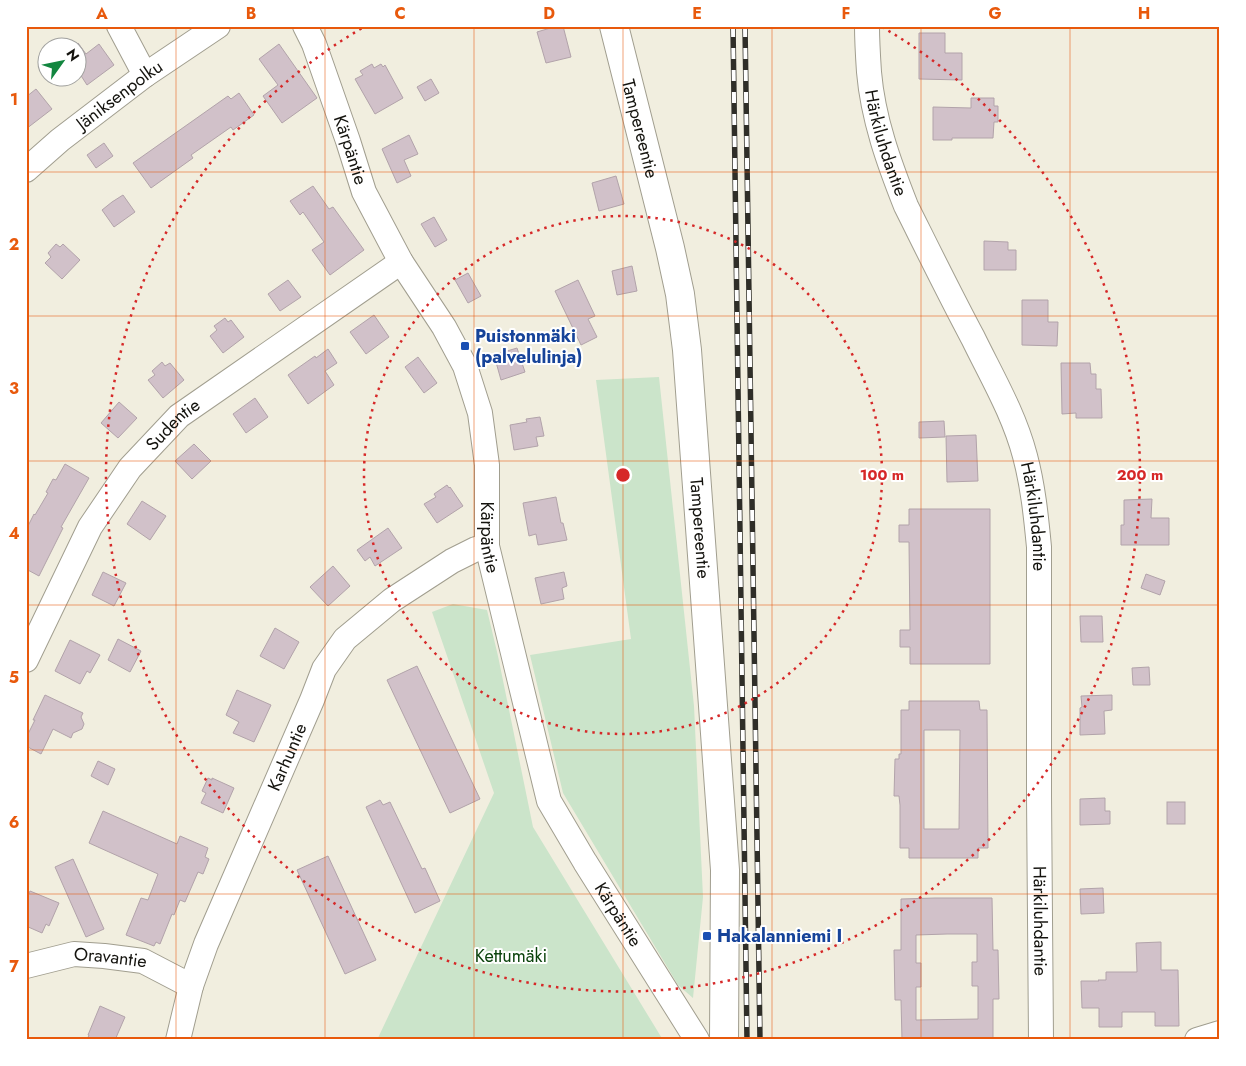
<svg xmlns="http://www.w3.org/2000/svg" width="1246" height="1066" font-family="Jost,sans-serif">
<rect width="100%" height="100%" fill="#f1eedf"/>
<g fill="#cbe4ca">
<polygon points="659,377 694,706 703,897 693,998 678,985 563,793 530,655 631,639 596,380"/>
<polygon points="453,604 487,610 498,656 533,827 663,1040 377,1040 494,793 432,612"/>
</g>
<g fill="#d1c1c9" stroke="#b2a3aa" fill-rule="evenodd">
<polygon points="557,26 563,26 571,57 546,63 537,32"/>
<polygon points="919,33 945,33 945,53 962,53 962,80 919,79"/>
<polygon points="78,43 86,54 99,44 114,65 87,85 78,71"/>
<polygon points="279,44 317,98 282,123 263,96 278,85 259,59"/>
<polygon points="372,64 374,68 381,64 383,67 385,65 403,98 375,114 355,79 363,75 360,71"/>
<polygon points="431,79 439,93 425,101 417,87"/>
<polygon points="36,89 52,109 26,129 26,97"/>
<polygon points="239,93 254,115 233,130 231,127 191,155 193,158 151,188 133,163 228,96 231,99"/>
<polygon points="971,98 994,98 994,106 998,106 998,122 994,122 993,138 952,138 952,140 933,140 933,107 971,108"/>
<polygon points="409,135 418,154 404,160 411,176 397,183 382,149"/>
<polygon points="104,143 113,156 96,168 87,155"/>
<polygon points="616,176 624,204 599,211 592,183"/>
<polygon points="313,186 329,209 333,207 364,250 330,275 312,250 324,242 303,212 300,215 290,201"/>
<polygon points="123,195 135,212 114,227 102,210 112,202"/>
<polygon points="434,217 447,240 435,247 421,224"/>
<polygon points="984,241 1008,242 1008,250 1016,250 1016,270 984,270"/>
<polygon points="56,244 60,247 63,244 80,260 62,279 45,263 51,257 48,253"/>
<polygon points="632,266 637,291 617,295 612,271"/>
<polygon points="468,273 481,296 468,303 455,280"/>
<polygon points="288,280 301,297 280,311 268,294"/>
<polygon points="578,280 595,316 588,319 597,337 581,345 555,291"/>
<polygon points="1022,300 1048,300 1048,322 1058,322 1057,346 1022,345"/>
<polygon points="374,315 389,337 366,354 350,332"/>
<polygon points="225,318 228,322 231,320 244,337 223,353 210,336 217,330 214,326"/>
<polygon points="517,348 525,372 501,380 494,355"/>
<polygon points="328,349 337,363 325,371 334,385 308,404 288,375 315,356 316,358"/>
<polygon points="418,357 437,383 424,393 405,367"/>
<polygon points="162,362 165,366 170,363 184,380 163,398 148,380 155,375 152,371"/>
<polygon points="1061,363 1090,363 1091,374 1096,374 1096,389 1101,389 1102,418 1076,418 1076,413 1062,414"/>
<polygon points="255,398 268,417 246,433 233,414"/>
<polygon points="119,402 137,418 118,438 101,423"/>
<polygon points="540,417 544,436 536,437 538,446 514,450 510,425 527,422 526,419"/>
<polygon points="944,421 945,437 919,438 919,422"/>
<polygon points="976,435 978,481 947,482 946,436"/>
<polygon points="194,444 211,461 192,479 175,461"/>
<polygon points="65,464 89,478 61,527 63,528 39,576 26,569 26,530 34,514 35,515 48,493 46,492 53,479 56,480"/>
<polygon points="447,485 449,488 450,487 463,506 437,523 424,504 436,497 434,494"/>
<polygon points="556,497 561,523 563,523 567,540 538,545 536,534 529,536 523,503"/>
<polygon points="1152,499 1151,518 1169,518 1169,545 1121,545 1121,525 1124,525 1124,500"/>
<polygon points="142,501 166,516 150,540 127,524"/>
<polygon points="909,509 990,509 990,664 910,664 910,647 900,647 900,630 910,630 909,542 899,542 899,525 909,525"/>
<polygon points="388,528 402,548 375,566 370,557 365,561 357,550"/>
<polygon points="333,566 350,586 328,606 310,587"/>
<polygon points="103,572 126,583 114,606 92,595"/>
<polygon points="564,572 567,586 562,588 564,599 541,604 535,578"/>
<polygon points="1146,574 1165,581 1160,595 1141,588"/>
<polygon points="1080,616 1102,616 1103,642 1081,642"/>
<polygon points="275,628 299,642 284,669 260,656"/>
<polygon points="118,639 141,651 130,672 108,660"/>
<polygon points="70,640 100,655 90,673 87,671 80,684 55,671"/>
<polygon points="417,666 480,799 450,813 387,680"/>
<polygon points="1149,667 1150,685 1133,685 1132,668"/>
<polygon points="237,690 271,705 254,742 233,733 239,722 226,715"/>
<polygon points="45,695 83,713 81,717 84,724 82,729 73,733 71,738 53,729 41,754 26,746 26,738 35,720 33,720"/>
<polygon points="1112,695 1112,710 1104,711 1105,734 1080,735 1080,708 1082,707 1081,696"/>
<path d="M 909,701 L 979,701 L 980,710 L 987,710 L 988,848 L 978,848 L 978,858 L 909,858 L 909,848 L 900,848 L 900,805 L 899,796 L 894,796 L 895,759 L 899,759 L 899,754 L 901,754 L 901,710 L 909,710 ZM 924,730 L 960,730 L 959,829 L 924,829 Z"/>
<polygon points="98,761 115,769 108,785 91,776"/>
<polygon points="208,778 212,780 212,778 234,788 223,813 201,803 206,793 202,791"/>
<polygon points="1105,798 1105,811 1110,811 1110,824 1080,825 1080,799"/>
<polygon points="380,800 383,805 390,802 422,869 425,868 440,901 415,913 366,807"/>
<rect x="1167" y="802" width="18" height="22"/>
<polygon points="103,811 177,844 180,836 208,848 205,857 209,859 203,874 198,872 185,902 180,900 174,915 172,914 160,944 156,942 154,946 126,935 141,898 148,900 158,874 89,843"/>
<polygon points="328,856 376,960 345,974 297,870"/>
<polygon points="73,859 104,929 86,937 55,867"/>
<polygon points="1103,888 1104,913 1081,914 1080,889"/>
<polygon points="30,891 59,903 49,926 46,924 42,933 26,926 26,900"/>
<path d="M 935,898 L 992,898 L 993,950 L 998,950 L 999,999 L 993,999 L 993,1040 L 902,1040 L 901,1000 L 895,1000 L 894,950 L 901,950 L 901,899 ZM 947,934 L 977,934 L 977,962 L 972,962 L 972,986 L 978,986 L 978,1019 L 916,1020 L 916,987 L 921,987 L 921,963 L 916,963 L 916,935 Z"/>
<polygon points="1161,942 1161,970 1178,970 1179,1026 1155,1026 1155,1012 1122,1012 1122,1027 1099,1027 1099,1008 1082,1008 1081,981 1099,981 1098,980 1106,980 1106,972 1137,972 1136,943"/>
<polygon points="100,1006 125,1017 115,1040 87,1040 89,1035 88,1035"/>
</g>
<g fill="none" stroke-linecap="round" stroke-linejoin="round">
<defs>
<g id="minor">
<polyline points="119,26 145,75"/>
<path id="s1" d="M 305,26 L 314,44 L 348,141 L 364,192 L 401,262 L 444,327 L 465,366 L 480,413 L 487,465 L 487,546 L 549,801 L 585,862 L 697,1040"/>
<path id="s2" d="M 867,26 C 867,42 868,57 869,72 C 873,119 889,163 906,206 C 928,250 950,295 973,338 C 992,377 1014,414 1025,456 C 1033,486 1036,516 1039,547 L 1039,796 L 1041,1040"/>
<path id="s3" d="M 26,170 L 60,140 L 145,75 L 218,26"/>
<path id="s4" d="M 26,660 L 90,527 L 130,468 L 179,416 L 401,262"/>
<path id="s5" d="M 26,966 L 74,954 L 104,956 L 143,961 L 191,986"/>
<path id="s6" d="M 178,1040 L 191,986 L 206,944 L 312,700 L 324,669 L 345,639 L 392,600 L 452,561 L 476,549 L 487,546"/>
<polyline points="1197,1040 1220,1033"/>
</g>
<g id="major">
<path id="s7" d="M 614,26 L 670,248 L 680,294 L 687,350 L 725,870 L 724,1040"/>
</g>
</defs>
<use href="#minor" stroke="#a19e8f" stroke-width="26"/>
<use href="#major" stroke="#a19e8f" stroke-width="30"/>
<use href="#minor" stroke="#fff" stroke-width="24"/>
<use href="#major" stroke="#fff" stroke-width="28"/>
<defs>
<g id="rail">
<polyline points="733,26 747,1040"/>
<polyline points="745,26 760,1040"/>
</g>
</defs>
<use href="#rail" stroke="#2f2e28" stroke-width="5.5"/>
<use href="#rail" stroke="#fff" stroke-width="4" stroke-dasharray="11" stroke-linecap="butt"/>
</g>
<path fill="none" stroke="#e8590c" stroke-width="1" stroke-opacity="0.55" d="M 176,26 L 176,1040M 325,26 L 325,1040M 474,26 L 474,1040M 623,26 L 623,1040M 772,26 L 772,1040M 921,26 L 921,1040M 1070,26 L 1070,1040M 26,172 L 1220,172M 26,316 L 1220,316M 26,461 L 1220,461M 26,605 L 1220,605M 26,750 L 1220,750M 26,894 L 1220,894"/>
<g fill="none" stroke="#d62828" stroke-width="2.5" stroke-dasharray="2.5 5">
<circle cx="623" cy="475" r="259"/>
<path d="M882 27A517 517 0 1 1 364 27"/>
</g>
<g fill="#1a4fb4" stroke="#fff" stroke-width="2">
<rect x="460" y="341" width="10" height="10" rx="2.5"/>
<rect x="702" y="931" width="10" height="10" rx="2.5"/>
</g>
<g text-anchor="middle" stroke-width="4" stroke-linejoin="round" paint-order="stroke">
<g font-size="18" fill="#14130e" stroke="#fff">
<text dy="6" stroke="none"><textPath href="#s3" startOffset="120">Jäniksenpolku</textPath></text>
<text dy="6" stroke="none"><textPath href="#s7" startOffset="106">Tampereentie</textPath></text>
<text dy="6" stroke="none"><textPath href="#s2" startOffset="119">Härkiluhdantie</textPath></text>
<text dy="6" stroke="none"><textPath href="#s1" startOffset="132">Kärpäntie</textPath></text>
<text dy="6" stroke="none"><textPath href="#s4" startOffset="280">Sudentie</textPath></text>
<text dy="6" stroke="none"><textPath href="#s2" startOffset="524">Härkiluhdantie</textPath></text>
<text dy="6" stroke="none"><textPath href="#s7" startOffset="511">Tampereentie</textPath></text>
<text dy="6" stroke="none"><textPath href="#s1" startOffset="552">Kärpäntie</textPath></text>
<text dy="6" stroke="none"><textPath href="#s6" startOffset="304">Karhuntie</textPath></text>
<text dy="6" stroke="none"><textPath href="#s1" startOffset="956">Kärpäntie</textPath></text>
<text dy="6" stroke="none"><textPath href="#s2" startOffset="929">Härkiluhdantie</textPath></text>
<text dy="6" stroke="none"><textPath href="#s5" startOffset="86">Oravantie</textPath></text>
</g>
<g font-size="18" font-weight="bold" fill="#164399" stroke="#fff" text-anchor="start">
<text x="475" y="342">Puistonmäki<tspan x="475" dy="21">(palvelulinja)</tspan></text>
<text x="717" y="942">Hakalanniemi I</text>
</g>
<g font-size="18" fill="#0b430c" stroke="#fff">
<text x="511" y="962">Kettumäki</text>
</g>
</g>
<circle cx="623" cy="475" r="8" fill="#d62828" stroke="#fff" stroke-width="2.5"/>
<g font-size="15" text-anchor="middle" font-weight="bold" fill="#d62828" stroke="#fff" stroke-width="4" stroke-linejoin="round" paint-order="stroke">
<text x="882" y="480">100 m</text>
<text x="1140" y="480">200 m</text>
</g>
<rect width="1246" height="1066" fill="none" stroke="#ffffff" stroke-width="55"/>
<g transform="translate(62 62) rotate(57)"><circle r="24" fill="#ffffff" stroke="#a1a19f"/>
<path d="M0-4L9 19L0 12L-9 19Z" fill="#12863f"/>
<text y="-8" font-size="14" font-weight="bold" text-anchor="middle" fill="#14130e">N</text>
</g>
<rect x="28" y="28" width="1190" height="1010" fill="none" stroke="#e8590c" stroke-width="2"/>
<g font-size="16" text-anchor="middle" font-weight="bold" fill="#e8590c">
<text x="102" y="19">A</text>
<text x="251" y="19">B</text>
<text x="400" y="19">C</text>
<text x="549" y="19">D</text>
<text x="697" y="19">E</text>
<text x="846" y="19">F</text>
<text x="995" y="19">G</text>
<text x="1144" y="19">H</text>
<text x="14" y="105">1</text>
<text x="14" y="250">2</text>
<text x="14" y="394">3</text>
<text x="14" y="539">4</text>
<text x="14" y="683">5</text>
<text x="14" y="828">6</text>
<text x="14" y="972">7</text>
</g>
</svg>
